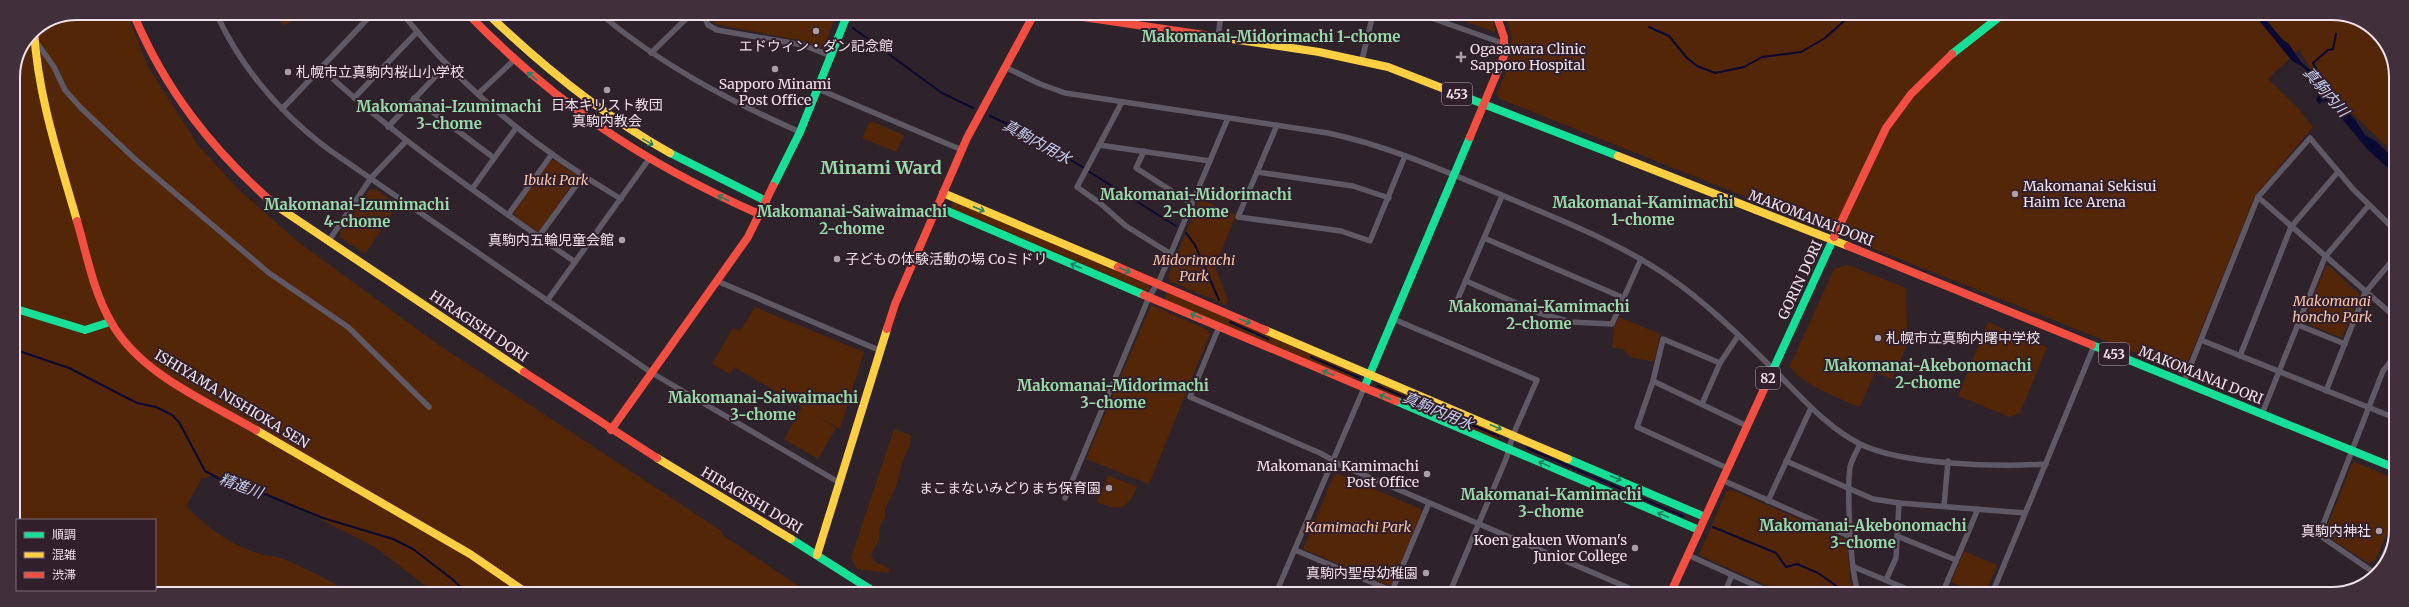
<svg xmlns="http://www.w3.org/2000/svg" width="2409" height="607" font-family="Merriweather,'Noto Sans JP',serif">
<rect width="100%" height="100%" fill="#2e232b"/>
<g fill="#532608">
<path d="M 77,13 L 127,13 L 147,65 L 198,145 L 237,188 L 297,241 L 436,343 L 720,530 L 724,536 L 809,593 L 435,593 L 375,547 L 277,497 L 229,480 L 212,476 L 202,478 L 186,506 C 206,527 232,546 260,554 C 267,556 275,556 281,558 C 305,568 328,579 350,593 L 64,593 L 59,590 L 155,590 L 155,520 L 17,520 L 17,546 L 14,538 L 13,76 L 32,31 Z"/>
<polygon points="276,13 307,13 283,26"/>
<polygon points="707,13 837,13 823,49 803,41 716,24"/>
<polygon points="1466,14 1490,14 1494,23 1495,32 1464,21"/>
<path d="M 1504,14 L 2345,14 L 2380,35 L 2396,72 L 2396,155 L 2318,81 L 2299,49 L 2268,79 L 2295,105 L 2313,127 L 2255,196 L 2184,372 L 1852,240 L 1852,234 L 1825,223 L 1819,226 L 1500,99 L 1497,93 C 1510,64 1519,45 1504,14 Z"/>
<polygon points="870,121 904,135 896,152 862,138"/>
<polygon points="551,160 554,160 577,175 576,179 540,230 536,231 515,216 514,212"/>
<polygon points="375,189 398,205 365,254 341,238 340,233 369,190"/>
<polygon points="1200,199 1236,215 1215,266 1228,301 1226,305 1170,281 1168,276"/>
<polygon points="953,201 1149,284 1149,290 1146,291 951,208"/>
<path d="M 1848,265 L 1906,288 L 1907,345 L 1892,379 L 1875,372 L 1860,407 C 1844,401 1796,381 1790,366 L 1834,269 Z"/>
<polygon points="2326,266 2329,266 2360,295 2342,338 2304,322"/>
<polygon points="1167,292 1356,372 1353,379 1164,300"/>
<polygon points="1151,305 1208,330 1210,334 1149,484 1086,459"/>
<polygon points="755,307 864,352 840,429 816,415 836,428 818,459 784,439 802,407 734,367 730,374 712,364 733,328 740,331"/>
<polygon points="1619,317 1660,334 1654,362 1630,357 1623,349 1612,348 1614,328"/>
<polygon points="1988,322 2047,347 2020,413 2010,417 1958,396"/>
<polygon points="1379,384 1387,385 1497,432 1498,439 1497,440 1376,389"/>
<polygon points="894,429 911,435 910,445 902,463 896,487 885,508 885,517 879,528 879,540 871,555 874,561 890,569 889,573 857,569 851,558"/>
<polygon points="2355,462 2395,479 2395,515 2375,561 2368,563 2326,535 2325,532 2352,464"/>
<polygon points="1339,474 1421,509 1422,512 1392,584 1388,585 1303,549 1334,475"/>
<path d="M 1108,475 L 1137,487 C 1127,511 1118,511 1097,502 Z"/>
<polygon points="1732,490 1847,540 1850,581 1856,594 1786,594 1699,555 1726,492"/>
<polygon points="1964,551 1997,565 1985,594 1978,594 1951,582"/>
</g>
<path fill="#090933" d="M 2257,14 L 2261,14 L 2283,40 L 2289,44 L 2301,62 L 2316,75 L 2356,121 L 2365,135 L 2376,141 L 2396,161 L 2396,175 L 2369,151 L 2328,102 L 2323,101 L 2319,104 L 2316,100 L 2319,94 C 2317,79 2306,67 2292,61 L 2257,18 Z"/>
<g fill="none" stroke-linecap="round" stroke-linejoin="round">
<g stroke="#090933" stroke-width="2">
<polyline points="833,13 836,16"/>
<polyline points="1649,27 1669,36 1687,58 1697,66 1715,73 1744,67 1762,57 1801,52 1825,38 1852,14"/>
<polyline points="853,28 942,93 973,108"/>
<polyline points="2329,92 2313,63 2328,50 2333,49 2336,34"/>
<polyline points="990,116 1027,133 1084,168"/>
<polyline points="1088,171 1176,226"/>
<polyline points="1186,233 1195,245 1219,300"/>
<polyline points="1230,322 1268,339"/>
<polyline points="13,349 69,368 137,403 156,407 172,415 179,422 205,471 222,480 240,484 323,518 393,539 413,549 452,579 467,593"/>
<polyline points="1311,357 1360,378"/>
<polyline points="1378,386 1498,436"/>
<polyline points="1527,448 1683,516"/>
<polyline points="1713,527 1776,553 1786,567 1797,564 1818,573 1848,594"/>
</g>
<g stroke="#5f5966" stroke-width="5.5">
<path d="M 216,13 C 241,68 280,113 328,149 L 652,373 L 840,483"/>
<path d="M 402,13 C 462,89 538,150 621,199"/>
<path d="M 599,13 C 660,64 727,100 800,132"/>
<polyline points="675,13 685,20"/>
<polyline points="703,13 708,25 717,30 803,45 831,56"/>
<polyline points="1420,14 1505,44"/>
<polyline points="1218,37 1221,14"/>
<polyline points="35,40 54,67 65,90 81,108 136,160 269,273 348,327 429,407"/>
<polyline points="651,53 692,13"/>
<polyline points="1362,60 1373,14"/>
<path d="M 1005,67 L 1040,84 L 1065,93 L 1328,133 C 1389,146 1447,172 1504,196 C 1560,220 1616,241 1666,275 C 1706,302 1742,338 1776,372 C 1802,398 1827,427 1860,444 C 1903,465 1997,467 2046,464"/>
<path d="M 321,68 C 400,141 488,201 575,262"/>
<polyline points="818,89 962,150"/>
<polyline points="478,94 514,60"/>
<polyline points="354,98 417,32"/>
<polyline points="414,98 494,158"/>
<polyline points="1122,102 1077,187 1101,204 1126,226 1171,254"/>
<polyline points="282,109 373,13"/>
<polyline points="1277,125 1238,217 1341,231 1370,241 1405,156"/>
<polyline points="388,127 447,64"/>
<polyline points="1099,145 1210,161"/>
<polyline points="1144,151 1136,168 1192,204"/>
<polyline points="1257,172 1353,186 1389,198"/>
<polyline points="472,189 516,128"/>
<polyline points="2258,197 2395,317"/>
<polyline points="508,215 552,154"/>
<polyline points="539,236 583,176"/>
<polyline points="1484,238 1624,298"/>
<polyline points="328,242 371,178 406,141"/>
<polyline points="717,281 881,351"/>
<polyline points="1466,281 1539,313 1571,322 1612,324 1641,259"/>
<polyline points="547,301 649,159"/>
<polyline points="1456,303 1502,196"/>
<polyline points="1393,319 1537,380 1513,435 1506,459 1449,594"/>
<polyline points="2298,325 2345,344"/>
<polyline points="1219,327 1190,397 1320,453 1343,466 1643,594"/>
<polyline points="2201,340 2395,418"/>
<polyline points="2240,356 2291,227 2338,172"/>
<polyline points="1653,381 1747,426"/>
<polyline points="2184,382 2258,197 2310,138 2353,189 2395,230"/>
<polyline points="2326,391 2365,293 2395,257"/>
<polyline points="1702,404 1720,363"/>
<polyline points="2262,414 2325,257 2369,205"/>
<polyline points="1786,461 1873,499 1899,503 2025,513"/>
<polyline points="1727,468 1637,427 1653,381 1663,339 1720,363 1738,336"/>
<polyline points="1722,480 1851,537"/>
<polyline points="1065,498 1149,297 1160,279 1228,118"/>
<polyline points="1768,501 1811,408"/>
<polyline points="1944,506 1948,461"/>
<polyline points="1897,536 1956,560"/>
<polyline points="1295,550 1397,593"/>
<polyline points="1688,555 1774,594"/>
<polyline points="1854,567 1919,594"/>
<polyline points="2376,574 2319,535 2383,371 2395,356"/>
<polyline points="2374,578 2395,531"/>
<polyline points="1886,580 1896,558 1899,503"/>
<polyline points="1392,591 1429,503"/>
<polyline points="1276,593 1364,388"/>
<polyline points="1724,594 1732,575"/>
<path d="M 1859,594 C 1850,575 1847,489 1850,467 C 1852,459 1857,451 1860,444"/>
<polyline points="1942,594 1978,509"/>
<polyline points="1992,594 2094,346"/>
</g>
<g stroke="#16e098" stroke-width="8">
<polyline points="1952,54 2003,14"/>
<polyline points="1460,95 1618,156"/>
<polyline points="670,153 766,201"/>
<polyline points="773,186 800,132 848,13"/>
<polyline points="938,207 1144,295"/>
<polyline points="13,308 85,330 110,322"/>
<polyline points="2092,345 2395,468"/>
<polyline points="1765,387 1834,237"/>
<polyline points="1364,388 1470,137"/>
<polyline points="1396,401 1699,530"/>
<polyline points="1568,459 1705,517"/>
<polyline points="791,539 876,593"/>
</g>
<g stroke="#ffcf43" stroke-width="8">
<path d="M 487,13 C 543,67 602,115 670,153"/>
<path d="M 34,31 C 38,97 59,158 77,221"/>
<polyline points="1218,37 1319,52 1388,67 1460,95"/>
<polyline points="1618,156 1848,246"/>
<polyline points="943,193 1118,267"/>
<polyline points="275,205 524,372"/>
<polyline points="1265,330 1568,459"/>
<polyline points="256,430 470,554 527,593"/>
<polyline points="657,458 791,539"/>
<polyline points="817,555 887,329"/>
</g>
<g stroke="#f24e42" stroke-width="8">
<path d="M 133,13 C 165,90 212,150 275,205"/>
<path d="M 467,13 C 555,104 644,163 759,214"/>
<polyline points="1063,14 1218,37"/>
<polyline points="1470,137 1504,56 1504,37 1496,14"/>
<path d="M 77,221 C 87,255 93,291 111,322 C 140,374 206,401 256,430"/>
<polyline points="1834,237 1886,128 1911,94 1952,54"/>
<polyline points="1848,246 2092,345"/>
<polyline points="1118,267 1265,330"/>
<polyline points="1144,295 1396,401"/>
<polyline points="887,329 895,304 967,138 1034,14"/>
<polyline points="524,372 657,458"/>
<polyline points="611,430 748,237 773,186"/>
<polyline points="1670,594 1765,387"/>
</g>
</g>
<defs><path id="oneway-shaft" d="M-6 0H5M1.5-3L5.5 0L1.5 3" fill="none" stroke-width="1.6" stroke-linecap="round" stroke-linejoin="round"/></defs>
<g stroke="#248062">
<use href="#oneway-shaft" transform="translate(532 76) rotate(-139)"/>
<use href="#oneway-shaft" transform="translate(648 142) rotate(31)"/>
<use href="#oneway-shaft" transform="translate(723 198) rotate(-155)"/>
<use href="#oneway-shaft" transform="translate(979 209) rotate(23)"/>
<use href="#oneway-shaft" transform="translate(1076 266) rotate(-157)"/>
<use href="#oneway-shaft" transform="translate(1125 270) rotate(23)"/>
<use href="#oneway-shaft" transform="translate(1196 316) rotate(-157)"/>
<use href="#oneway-shaft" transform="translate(1245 321) rotate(23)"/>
<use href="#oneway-shaft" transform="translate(1328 373) rotate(-157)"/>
<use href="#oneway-shaft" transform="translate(1385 397) rotate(-157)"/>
<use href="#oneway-shaft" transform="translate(1496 427) rotate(23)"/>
<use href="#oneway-shaft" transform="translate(1544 464) rotate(-157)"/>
<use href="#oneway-shaft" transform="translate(1616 478) rotate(23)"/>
<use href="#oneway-shaft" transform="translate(1663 515) rotate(-157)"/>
</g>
<g fill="#ab9fa7" stroke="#321f2c" stroke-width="1.5">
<circle cx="816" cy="31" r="4"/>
<path d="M1459 51h4v4h4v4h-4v4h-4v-4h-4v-4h4z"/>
<circle cx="775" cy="69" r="4"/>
<circle cx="288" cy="72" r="4"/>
<circle cx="607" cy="90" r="4"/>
<circle cx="2015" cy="194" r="4"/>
<circle cx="622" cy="240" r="4"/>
<circle cx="837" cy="259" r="4"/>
<circle cx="1878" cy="338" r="4"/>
<circle cx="1427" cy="474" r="4"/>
<circle cx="1109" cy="488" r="4"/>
<circle cx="2379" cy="531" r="4"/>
<circle cx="1635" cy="548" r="4"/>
<circle cx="1426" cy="573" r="4"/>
</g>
<g text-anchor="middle" stroke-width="4" stroke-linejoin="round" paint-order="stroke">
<g fill="#321f2c" stroke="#b6a8b1" stroke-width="1">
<rect x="1442" y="83" width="30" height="22" rx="3"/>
<rect x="2099" y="343" width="30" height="22" rx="3"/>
<rect x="1756" y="367" width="24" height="22" rx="3"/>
</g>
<g font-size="13" font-weight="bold" fill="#efe2ea">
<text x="1457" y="99">453</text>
<text x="2114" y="359">453</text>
<text x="1768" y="383">82</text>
</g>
<g font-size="14" fill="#efe2ea" stroke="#321f2c" text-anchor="end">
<text x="816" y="51" text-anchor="middle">エドウィン・ダン記念館</text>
<text x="1470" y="54" text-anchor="start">Ogasawara Clinic<tspan x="1470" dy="16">Sapporo Hospital</tspan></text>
<text x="296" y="77" text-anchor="start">札幌市立真駒内桜山小学校</text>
<text x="775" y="89" text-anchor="middle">Sapporo Minami<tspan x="775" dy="16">Post Office</tspan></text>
<text x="607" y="110" text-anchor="middle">日本キリスト教団<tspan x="607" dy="16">真駒内教会</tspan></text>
<text x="2023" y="191" text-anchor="start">Makomanai Sekisui<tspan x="2023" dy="16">Haim Ice Arena</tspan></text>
<text x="614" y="245">真駒内五輪児童会館</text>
<text x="845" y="264" text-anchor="start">子どもの体験活動の場 Coミドリ</text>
<text x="1886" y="343" text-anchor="start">札幌市立真駒内曙中学校</text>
<text x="1419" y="471">Makomanai Kamimachi<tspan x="1419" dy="16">Post Office</tspan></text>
<text x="1101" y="493">まこまないみどりまち保育園</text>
<text x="2371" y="536">真駒内神社</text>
<text x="1627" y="545">Koen gakuen Woman's<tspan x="1627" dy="16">Junior College</tspan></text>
<text x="1418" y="578">真駒内聖母幼稚園</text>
</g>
<g font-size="14" font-style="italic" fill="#f9c5a9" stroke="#321f2c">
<text x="556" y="185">Ibuki Park</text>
<text x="1194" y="265">Midorimachi<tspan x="1194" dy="16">Park</tspan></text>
<text x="2332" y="306">Makomanai<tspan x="2332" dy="16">honcho Park</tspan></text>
<text x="1358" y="532">Kamimachi Park</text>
</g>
<g font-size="14" fill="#efe2ea" stroke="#321f2c">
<text transform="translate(1811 218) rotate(21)" y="5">MAKOMANAI DORI</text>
<text transform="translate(1800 280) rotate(-65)" y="5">GORIN DORI</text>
<text transform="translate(479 326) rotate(34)" y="5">HIRAGISHI DORI</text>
<text transform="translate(2201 375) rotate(22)" y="5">MAKOMANAI DORI</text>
<text transform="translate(232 399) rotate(31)" y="5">ISHIYAMA NISHIOKA SEN</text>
<text transform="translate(752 500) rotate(31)" y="5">HIRAGISHI DORI</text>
</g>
<g font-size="15" font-weight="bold" fill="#96dca9" stroke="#321f2c">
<text x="1271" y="42">Makomanai-Midorimachi 1-chome</text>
<text x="449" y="112">Makomanai-Izumimachi<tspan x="449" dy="17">3-chome</tspan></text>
<text x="1196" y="200">Makomanai-Midorimachi<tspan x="1196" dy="17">2-chome</tspan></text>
<text x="1643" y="208">Makomanai-Kamimachi<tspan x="1643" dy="17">1-chome</tspan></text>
<text x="357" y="210">Makomanai-Izumimachi<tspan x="357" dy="17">4-chome</tspan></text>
<text x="852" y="217">Makomanai-Saiwaimachi<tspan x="852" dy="17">2-chome</tspan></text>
<text x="1539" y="312">Makomanai-Kamimachi<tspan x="1539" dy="17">2-chome</tspan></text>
<text x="1928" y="371">Makomanai-Akebonomachi<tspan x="1928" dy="17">2-chome</tspan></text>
<text x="1113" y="391">Makomanai-Midorimachi<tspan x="1113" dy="17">3-chome</tspan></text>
<text x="763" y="403">Makomanai-Saiwaimachi<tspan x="763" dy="17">3-chome</tspan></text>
<text x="1551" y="500">Makomanai-Kamimachi<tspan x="1551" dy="17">3-chome</tspan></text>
<text x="1863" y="531">Makomanai-Akebonomachi<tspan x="1863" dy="17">3-chome</tspan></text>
</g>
<g font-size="15" font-style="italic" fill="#c8d4f4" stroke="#321f2c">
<text transform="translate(2326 92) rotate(49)" y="5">真駒内川</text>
<text transform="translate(1037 142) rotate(29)" y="5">真駒内用水</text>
<text transform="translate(1438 411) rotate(23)" y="5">真駒内用水</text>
<text transform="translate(241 486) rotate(20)" y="5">精進川</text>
</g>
<g font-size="18" font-weight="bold" fill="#96dca9" stroke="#321f2c">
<text x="881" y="174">Minami Ward</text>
</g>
</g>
<path d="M0 0H2409V607H0ZM77 20H2332A57 57 0 0 1 2389 77V530A57 57 0 0 1 2332 587H77A57 57 0 0 1 20 530V77A57 57 0 0 1 77 20Z" fill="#412f3b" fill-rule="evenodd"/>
<path fill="none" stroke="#efe2ea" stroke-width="2" d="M77 20H2332A57 57 0 0 1 2389 77V530A57 57 0 0 1 2332 587H77A57 57 0 0 1 20 530V77A57 57 0 0 1 77 20Z"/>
<rect x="16" y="519" width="140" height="72" fill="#321f2c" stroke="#7e6d78"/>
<rect x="24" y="532" width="20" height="6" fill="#16e098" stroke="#7e6d78"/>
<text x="52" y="539" font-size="12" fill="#efe2ea">順調</text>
<rect x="24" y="552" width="20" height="6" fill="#ffcf43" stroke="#7e6d78"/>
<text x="52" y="559" font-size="12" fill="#efe2ea">混雑</text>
<rect x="24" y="572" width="20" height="6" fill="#f24e42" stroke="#7e6d78"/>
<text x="52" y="579" font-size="12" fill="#efe2ea">渋滞</text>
</svg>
